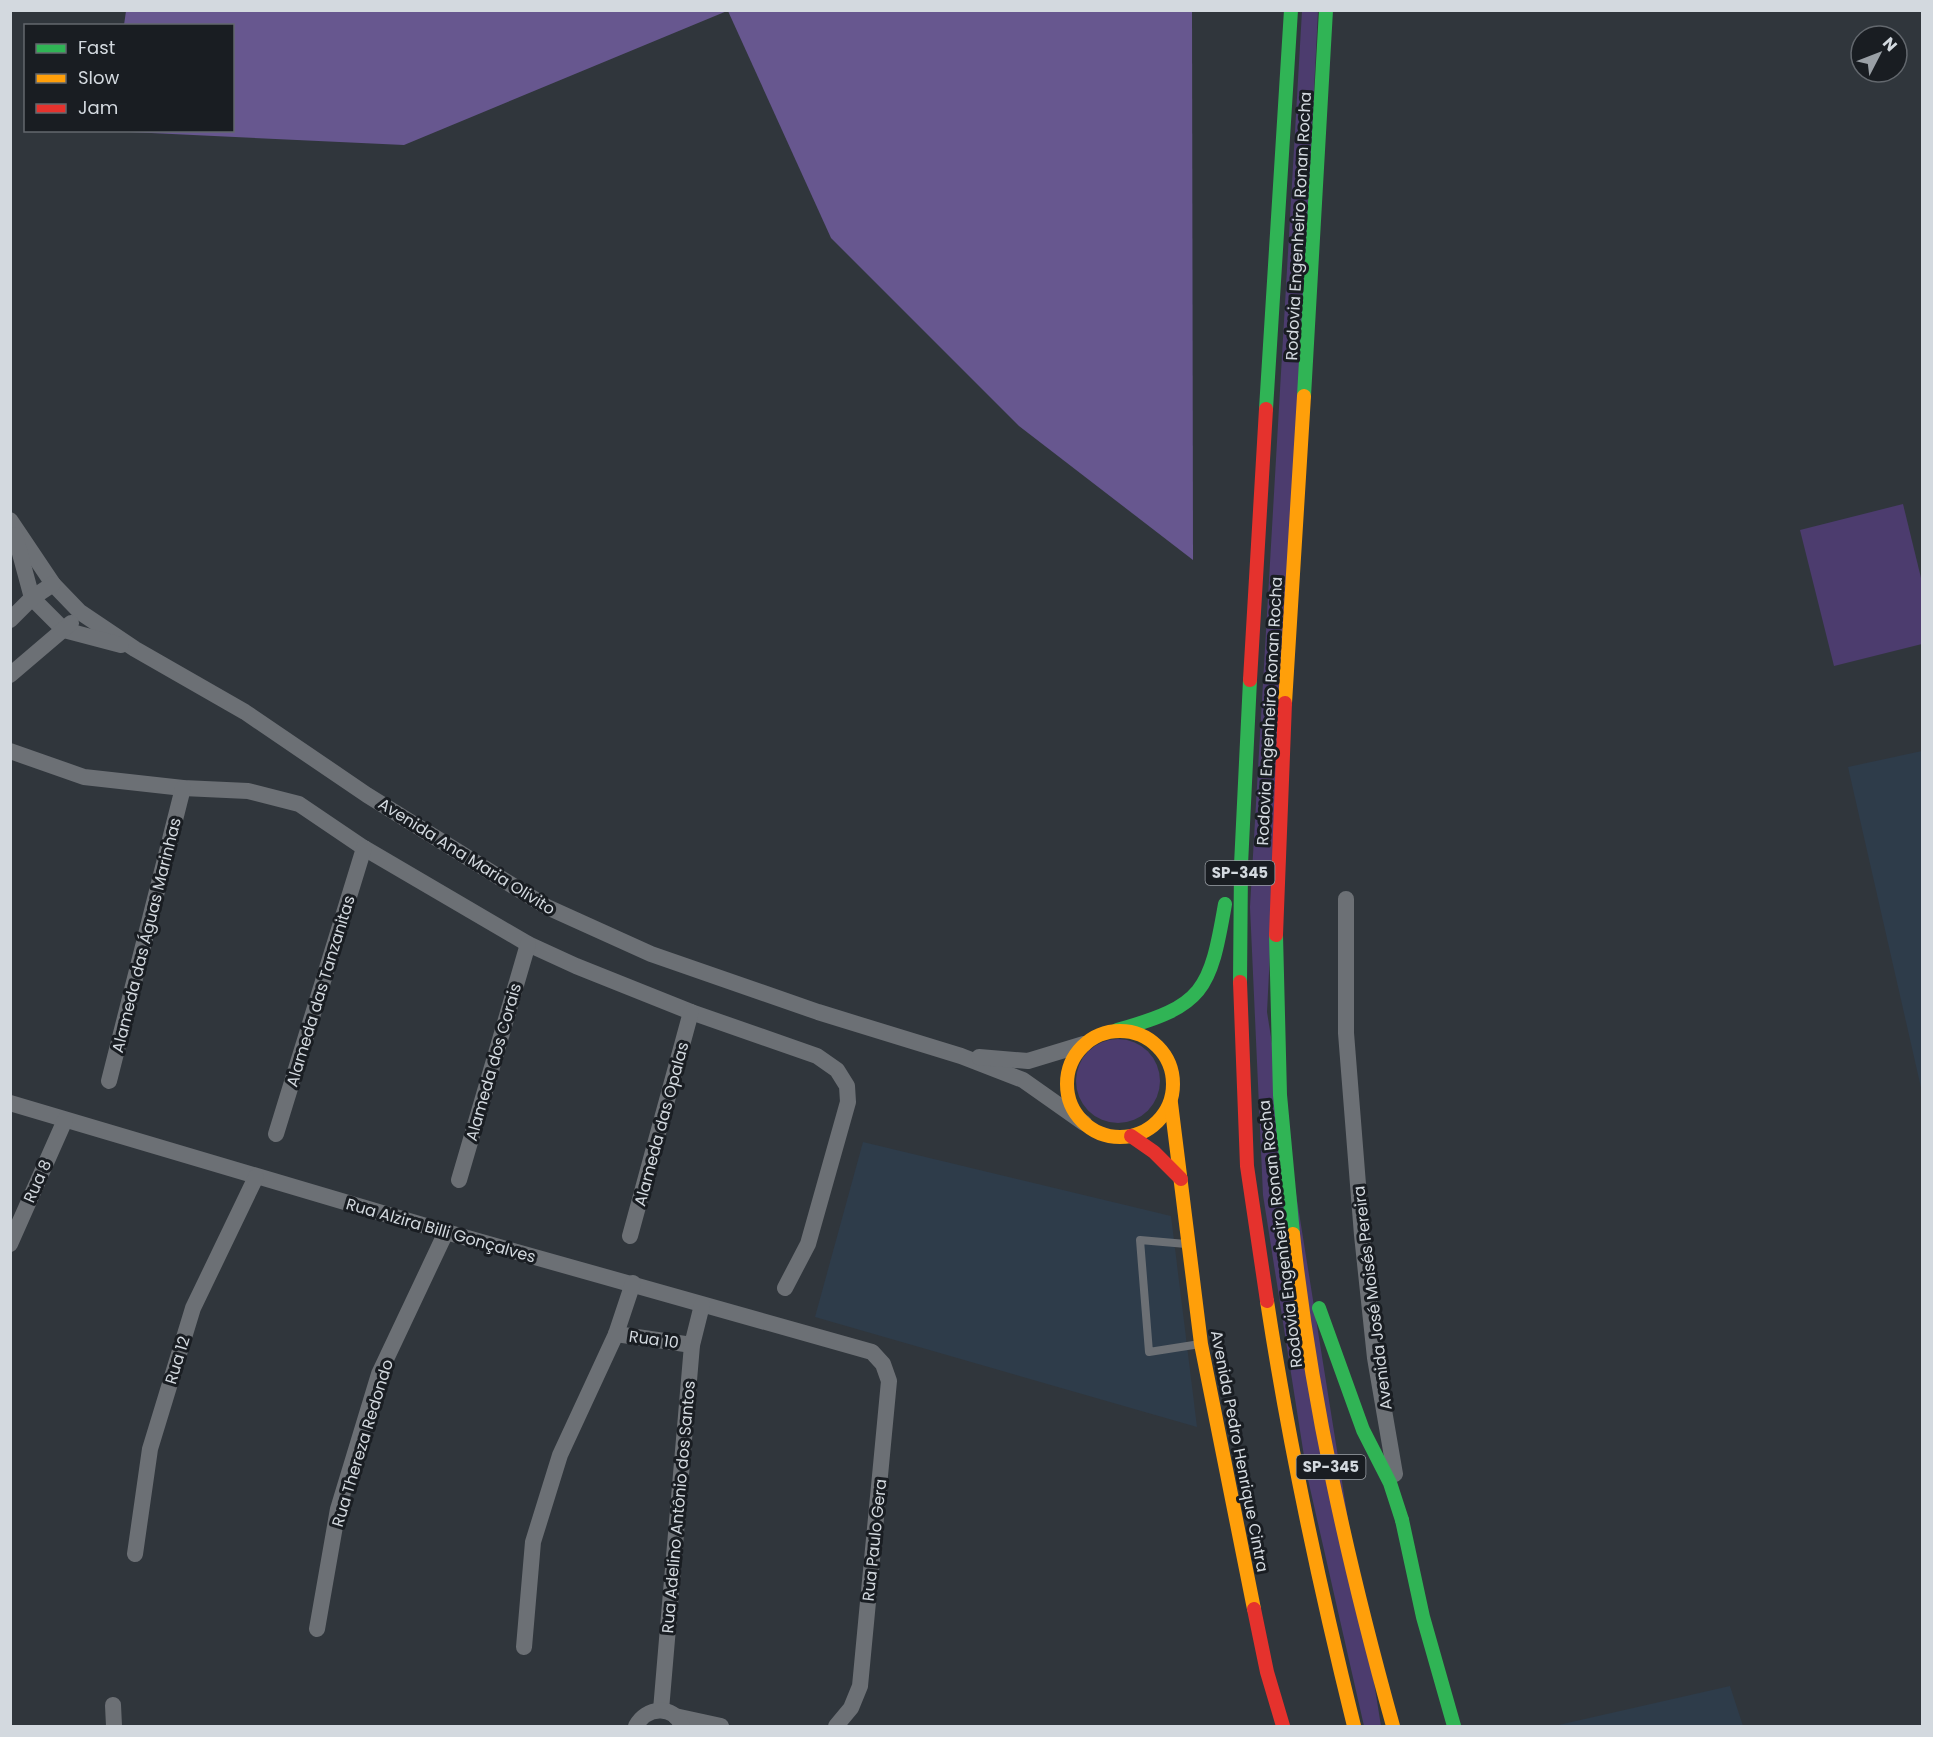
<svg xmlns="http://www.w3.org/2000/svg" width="1933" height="1737" font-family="Poppins,sans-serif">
<rect width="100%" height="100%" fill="#30363c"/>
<g fill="#2e3c4a">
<polygon points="1922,751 1922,1092 1848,767"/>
<polygon points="863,1142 1171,1216 1197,1427 815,1317"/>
<polygon points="1730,1686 1743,1726 1554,1726"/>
</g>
<g fill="#4c3c6e">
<polygon points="1302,11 1318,11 1267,1012 1381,1726 1364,1726 1307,1475 1263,1195 1250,907"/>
<polygon points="1903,504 1922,582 1922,644 1834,666 1800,530"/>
<circle cx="1118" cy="1081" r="42"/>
</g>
<g fill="#67578f">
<polygon points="126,11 126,10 727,11 404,145 109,131 232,130 232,26 124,25"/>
<polygon points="728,11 1192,11 1193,560 1019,426 831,238"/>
</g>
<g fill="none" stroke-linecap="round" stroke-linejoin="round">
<polyline stroke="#6c7075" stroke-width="8" points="1186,1244 1140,1240 1149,1352 1200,1344"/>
<g stroke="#6c7075" stroke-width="16">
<polyline points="10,520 53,584 80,612 135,649 245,712 367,795 547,907 651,954 818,1012 961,1056 1023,1080 1084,1123"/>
<polyline points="15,535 32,598 64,630 121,645"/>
<polyline points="10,620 32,598 53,584"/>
<polyline points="10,675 71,623"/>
<polyline points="10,751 84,777 183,788 248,791 299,804 364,848 528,944 576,966 691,1012 817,1056 837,1070 847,1086 848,1102 808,1244 785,1288"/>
<polyline points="1346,899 1346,1033 1362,1235 1375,1358 1395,1474"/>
<polyline points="979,1057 1028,1061 1084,1044"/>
<polyline points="109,1081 183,788"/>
<polyline points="10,1103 446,1232 872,1352 883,1364 889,1381 860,1686 851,1708 836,1726"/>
<polyline points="276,1134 364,848"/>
<polyline points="459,1180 528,944"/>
<polyline points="630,1236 691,1012"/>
<polyline points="10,1244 65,1120"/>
<polyline points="616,1334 692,1345"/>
<polyline points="135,1554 150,1449 193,1308 256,1177"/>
<polyline points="317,1629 338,1509 379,1374 446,1232"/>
<polyline points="524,1647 533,1542 560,1455 616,1334 633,1283"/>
<polyline points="113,1705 114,1726"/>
<polyline points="661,1710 692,1345 702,1305"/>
<polyline points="675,1716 721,1726"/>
<path d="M 636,1726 C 646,1707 673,1704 682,1726"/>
</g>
<g stroke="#30b455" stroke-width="14">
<polyline points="1304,396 1326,10"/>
<polyline points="1266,409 1291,10"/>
<polyline points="1276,935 1280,1095 1293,1234"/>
<polyline points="1240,982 1241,865 1250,680"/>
<path d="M 1117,1030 C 1204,1006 1210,991 1225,904"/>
<polyline points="1319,1308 1363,1430 1390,1483 1402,1520"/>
<polyline points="1402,1520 1423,1617 1454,1726"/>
</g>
<g stroke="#ff9f0a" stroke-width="14">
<polyline points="1285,703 1304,396"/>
<circle cx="1120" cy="1084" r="53"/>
<polyline points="1171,1103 1201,1344 1254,1609"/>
<path d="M 1293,1234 C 1311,1401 1348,1564 1393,1726"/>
<path d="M 1267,1301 C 1289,1445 1319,1585 1354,1726"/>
</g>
<g stroke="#e5322d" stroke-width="14">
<polyline points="1250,680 1266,409"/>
<polyline points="1276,935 1285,703"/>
<polyline points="1240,982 1247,1166 1267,1301"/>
<polyline points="1131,1136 1154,1152 1181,1179"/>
<polyline points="1254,1609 1267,1672 1283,1726"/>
</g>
</g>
<g text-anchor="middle" stroke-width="6" stroke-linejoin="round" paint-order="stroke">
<g fill="#191d22" stroke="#9ba1a6" stroke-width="1.5">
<rect x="1205.5" y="861" width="69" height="24" rx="4.5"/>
<rect x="1296.5" y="1455" width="69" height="24" rx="4.5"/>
</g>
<g font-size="15" font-weight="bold" fill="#d3d9df">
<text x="1240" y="878">SP-345</text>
<text x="1331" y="1472">SP-345</text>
</g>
<g font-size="16" fill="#d3d9df" stroke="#191d22">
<text transform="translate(1298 226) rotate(-87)" y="6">Rodovia Engenheiro Ronan Rocha</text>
<text transform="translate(1269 711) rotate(-87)" y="6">Rodovia Engenheiro Ronan Rocha</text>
<text transform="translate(467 856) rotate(32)" y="6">Avenida Ana Maria Olivito</text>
<text transform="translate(146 935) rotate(-76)" y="6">Alameda das Águas Marinhas</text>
<text transform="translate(320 991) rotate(-73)" y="6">Alameda das Tanzanitas</text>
<text transform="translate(493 1062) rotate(-74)" y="6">Alameda dos Corais</text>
<text transform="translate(661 1124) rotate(-75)" y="6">Alameda das Opalas</text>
<text transform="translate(37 1181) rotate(-66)" y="6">Rua 8</text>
<text transform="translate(441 1230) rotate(16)" y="6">Rua Alzira Billi Gonçalves</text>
<text transform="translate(1280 1234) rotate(-97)" y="6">Rodovia Engenheiro Ronan Rocha</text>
<text transform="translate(1372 1298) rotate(-97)" y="6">Avenida José Moisés Pereira</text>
<text transform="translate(654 1339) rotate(8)" y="6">Rua 10</text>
<text transform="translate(177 1360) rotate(-73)" y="6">Rua 12</text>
<text transform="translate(362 1443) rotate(-73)" y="6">Rua Thereza Redondo</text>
<text transform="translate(1240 1451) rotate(79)" y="6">Avenida Pedro Henrique Cintra</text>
<text transform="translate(678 1507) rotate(-85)" y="6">Rua Adelino Antônio dos Santos</text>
<text transform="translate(874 1540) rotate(-84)" y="6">Rua Paulo Gera</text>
</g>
</g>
<rect width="1933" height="1737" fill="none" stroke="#d3d9df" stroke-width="24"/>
<rect x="24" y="24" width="210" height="108" fill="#191d22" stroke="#63686e" stroke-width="1.5"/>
<rect x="36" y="44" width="30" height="9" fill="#30b455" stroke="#63686e" stroke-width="1.5"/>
<text x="78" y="54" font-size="18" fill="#d3d9df">Fast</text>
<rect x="36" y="74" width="30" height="9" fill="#ff9f0a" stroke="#63686e" stroke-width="1.5"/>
<text x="78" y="84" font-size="18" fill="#d3d9df">Slow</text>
<rect x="36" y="104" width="30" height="9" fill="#e5322d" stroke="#63686e" stroke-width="1.5"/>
<text x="78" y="114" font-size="18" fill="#d3d9df">Jam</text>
<g transform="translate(1879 54) rotate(48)"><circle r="28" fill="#191d22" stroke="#63686e" stroke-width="1.5"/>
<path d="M0-4.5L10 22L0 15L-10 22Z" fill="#9aa0a6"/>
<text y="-9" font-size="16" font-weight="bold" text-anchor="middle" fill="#d3d9df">N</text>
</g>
</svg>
